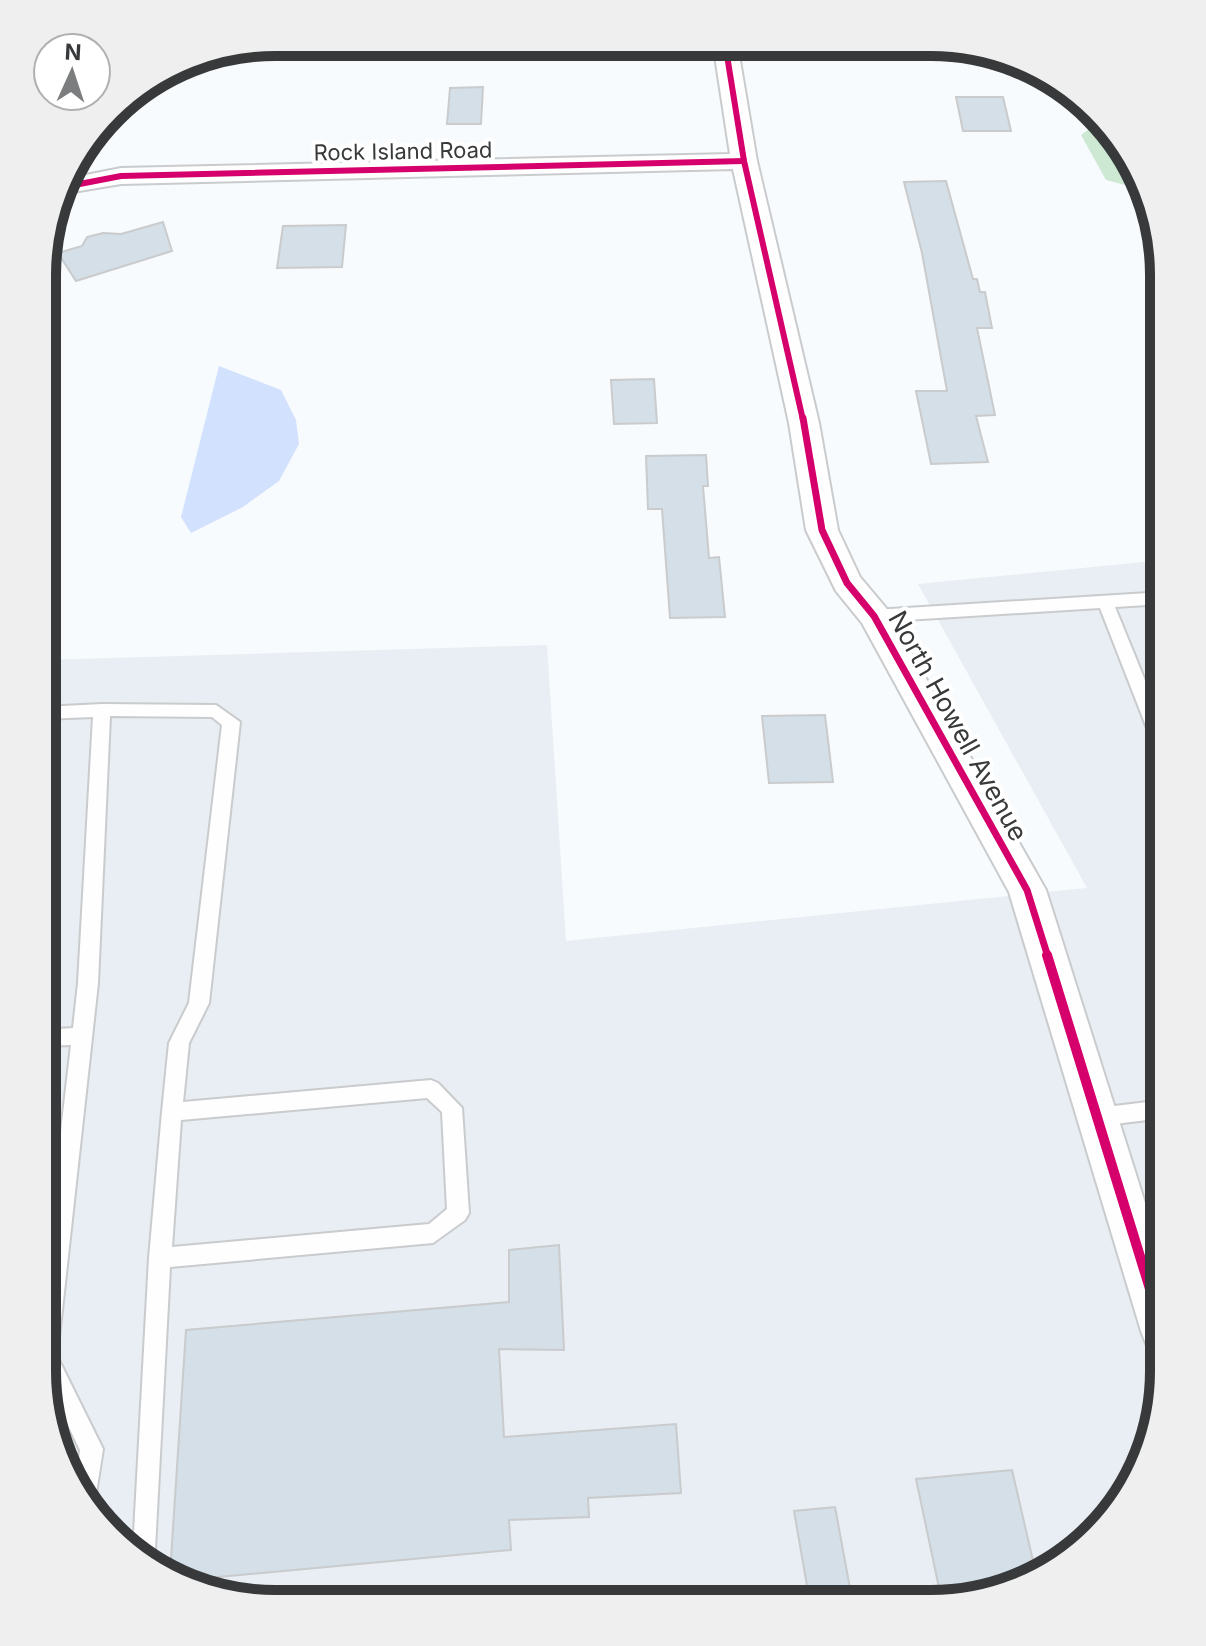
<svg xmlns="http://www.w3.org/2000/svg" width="1206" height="1646" font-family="Inter,sans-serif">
<rect width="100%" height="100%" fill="#f8fbfd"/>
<polygon fill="#e8eef3" points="1164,560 1163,1387 1125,1501 1035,1580 932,1604 245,1602 145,1565 66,1475 42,1372 43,660 547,645 566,941 1087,888 918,584"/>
<polygon fill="#cde9d4" points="1097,123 1140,171 1144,190 1106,180 1081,135"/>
<polygon fill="#d2e1fe" points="219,366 281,390 296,420 299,444 279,481 243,507 191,533 181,517"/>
<g fill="#d4dfe7" stroke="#c9cbcd" stroke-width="2">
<polygon points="483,87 481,124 447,124 450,88"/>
<polygon points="956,97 1003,97 1011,131 963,131"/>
<polygon points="946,181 973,279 977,279 980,292 985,292 992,328 977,328 995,415 976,416 988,462 931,464 916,391 947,391 922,253 904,182"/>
<polygon points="163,222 172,251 76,281 58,253 82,246 87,237 103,233 121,234"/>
<polygon points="346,225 342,267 277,268 283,226"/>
<polygon points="654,379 657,423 614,424 611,380"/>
<polygon points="706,455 708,486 703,486 709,558 719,557 725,617 670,618 662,509 648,509 646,456"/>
<polygon points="825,715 833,782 769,783 762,716"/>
<polygon points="559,1245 564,1350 499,1349 504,1437 676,1424 681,1493 588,1498 589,1517 509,1520 511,1550 185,1580 170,1574 186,1330 509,1302 509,1250"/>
<polygon points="1012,1470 1037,1578 942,1602 916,1479"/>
<polygon points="835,1507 852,1599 810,1603 794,1511"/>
</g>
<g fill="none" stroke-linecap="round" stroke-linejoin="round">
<defs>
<g id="lane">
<polygon points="1164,592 1164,604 1115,607 1164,727 1164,756 1155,749 1100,608 874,622 866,616 874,610"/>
<path d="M 102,704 L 216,705 L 240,722 L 209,1003 L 189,1043 L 183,1102 L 431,1080 L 438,1083 L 462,1108 L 469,1213 L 465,1220 L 433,1243 L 170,1267 L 154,1568 L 145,1565 L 133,1551 L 149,1258 L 162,1112 L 169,1043 L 189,1003 L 222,725 L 212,717 L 110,716 L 98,983 L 57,1356 L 103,1449 L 94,1506 L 76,1486 L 80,1450 L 42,1372 L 42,1295 L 71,1045 L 43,1046 L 43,1030 L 73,1028 L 78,983 L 93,717 L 43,719 L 43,707 ZM 427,1098 L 442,1112 L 447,1209 L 429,1224 L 172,1247 L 181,1120 Z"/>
<polygon points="1164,1100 1164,1118 1098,1126 1091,1123 1088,1117 1091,1111 1098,1108"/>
</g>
<polygon id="street" points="713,43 737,43 757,161 819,423 838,530 860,577 886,608 1046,890 1164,1263 1163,1352 1147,1346 1141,1331 1009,892 862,623 836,591 806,530 789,423 733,169 121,184 61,194 66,179 121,168 730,154"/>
</defs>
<use href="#lane" stroke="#c9cbcd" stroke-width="4"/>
<use href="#street" stroke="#c9cbcd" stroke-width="4"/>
<use href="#lane" fill="#fefeff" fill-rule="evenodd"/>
<use href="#street" fill="#fefeff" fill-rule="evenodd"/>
<defs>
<g id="cycleway-far2">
<polyline points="725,43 744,161 803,420"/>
<polyline points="64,187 121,176 744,161"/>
</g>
<polyline id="cycleway-far1" points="803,418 822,530 847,583 874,616 1027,890 1048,957"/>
<polyline id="cycleway" points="1047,955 1163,1331"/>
</defs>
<use href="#cycleway-far2" stroke="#fff" stroke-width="10"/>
<use href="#cycleway-far1" stroke="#fff" stroke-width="12"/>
<use href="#cycleway" stroke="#fff" stroke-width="15"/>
<use href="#cycleway-far2" stroke="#d6006c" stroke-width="6"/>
<use href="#cycleway-far1" stroke="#d6006c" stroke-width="7"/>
<use href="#cycleway" stroke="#d6006c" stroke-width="10"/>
</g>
<g text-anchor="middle" stroke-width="8" stroke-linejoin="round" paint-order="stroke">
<g font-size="22" fill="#37393a" stroke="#fff">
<text transform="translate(403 151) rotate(-1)" y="8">Rock Island Road</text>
</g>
<g font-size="26" fill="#37393a" stroke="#fff">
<text transform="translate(958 726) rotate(61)" y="9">North Howell Avenue</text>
</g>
</g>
<path d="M0 0H1206V1646H0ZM275 56H931A219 219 0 0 1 1150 275V1371A219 219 0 0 1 931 1590H275A219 219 0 0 1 56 1371V275A219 219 0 0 1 275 56Z" fill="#efefef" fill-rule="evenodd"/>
<path fill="none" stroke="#37393a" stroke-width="10" d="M275 56H931A219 219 0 0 1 1150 275V1371A219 219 0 0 1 931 1590H275A219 219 0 0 1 56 1371V275A219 219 0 0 1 275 56Z"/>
<g transform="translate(72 72) rotate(3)"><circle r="38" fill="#ffffff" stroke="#afb0b0" stroke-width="2"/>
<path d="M0-6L14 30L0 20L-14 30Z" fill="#7b7d7e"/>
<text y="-12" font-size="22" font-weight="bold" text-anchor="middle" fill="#37393a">N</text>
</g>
</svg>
